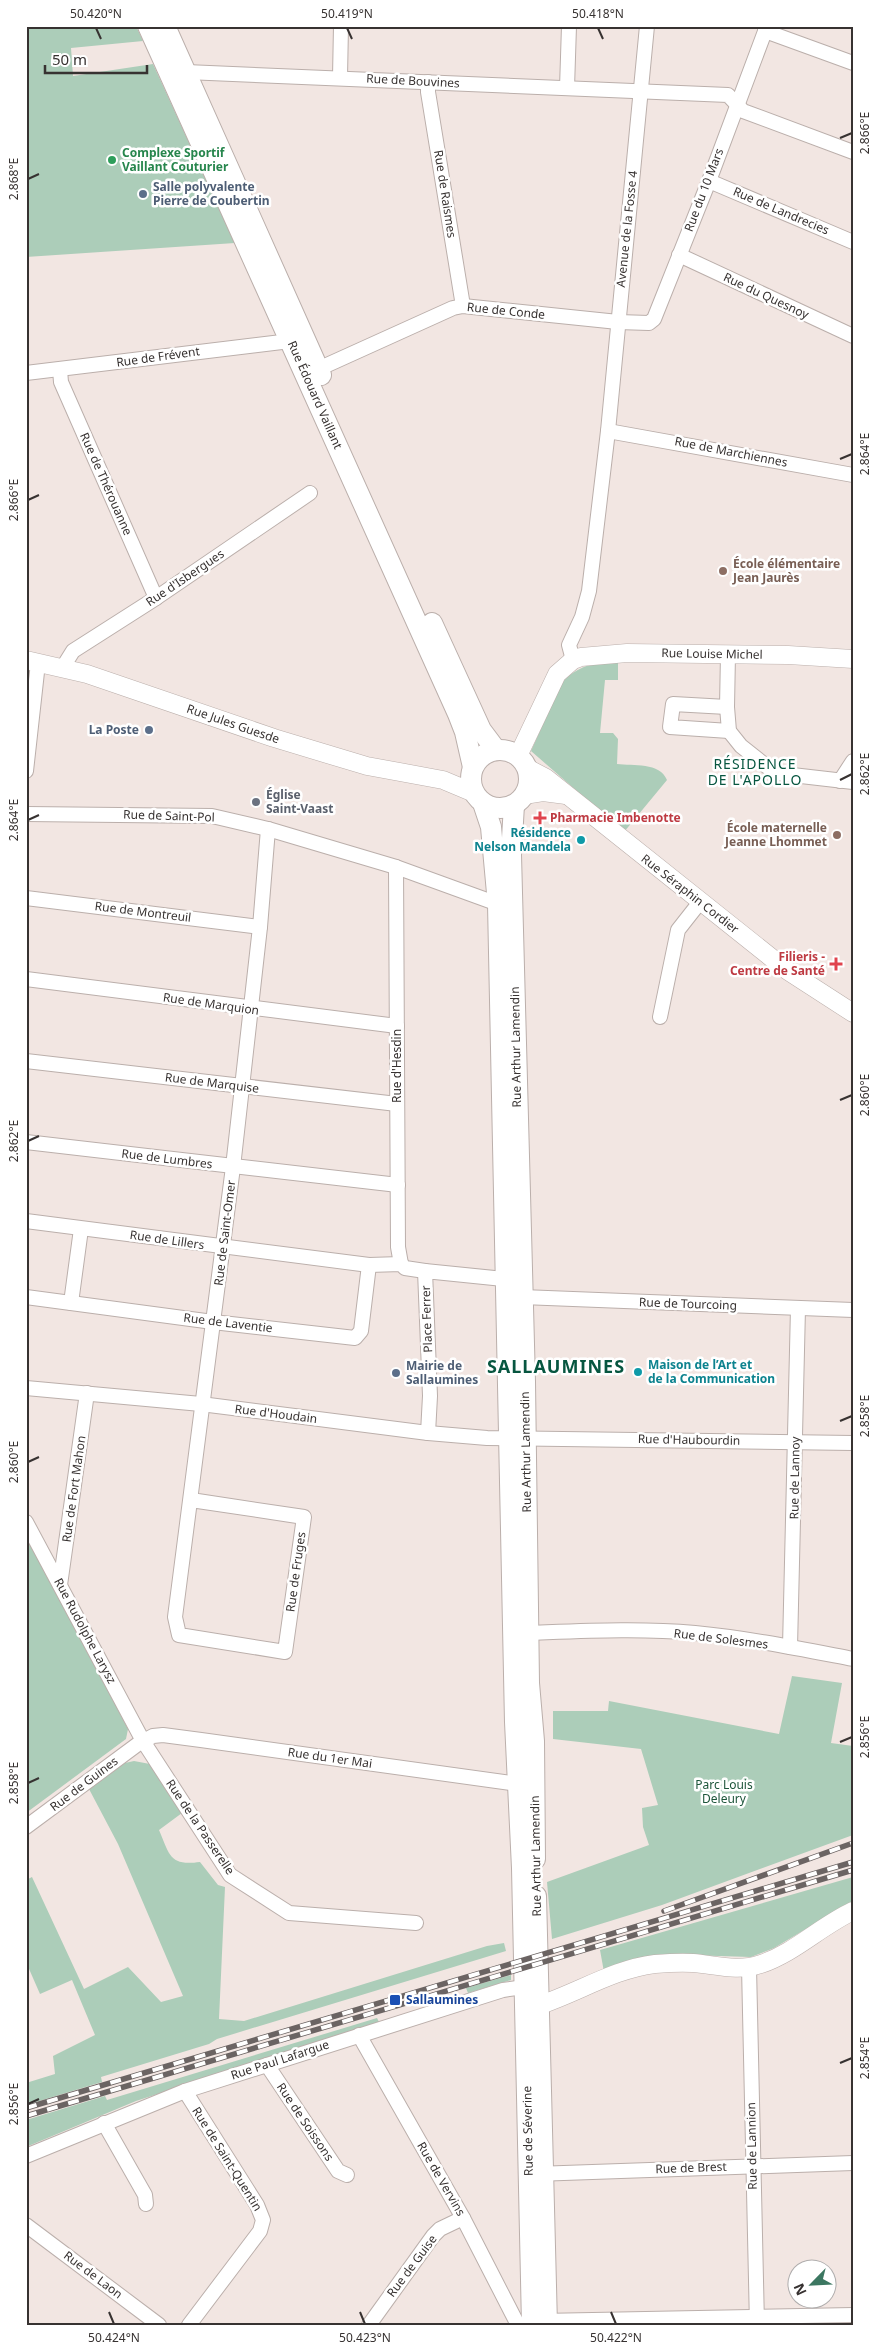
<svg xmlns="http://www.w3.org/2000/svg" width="879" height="2351" font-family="'Noto Sans',sans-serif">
<rect width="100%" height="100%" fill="#f2e6e2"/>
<g fill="#accdb9">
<polygon points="26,26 136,26 143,41 71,48 73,76 153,64 235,243 26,257"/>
<path d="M 600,662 L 618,663 L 618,680 L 605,680 L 600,733 L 613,733 L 618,739 L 617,764 C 633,766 660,762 667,780 L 624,832 L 531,751 L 561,684 C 571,671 584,666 600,662 Z"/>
<polygon points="26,1533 128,1729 126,1739 26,1813"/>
<polygon points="792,1676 842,1683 831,1743 853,1746 853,1835 662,1905 552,1939 547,1882 649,1845 643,1827 642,1808 658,1805 641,1749 553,1739 553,1711 608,1711 609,1701 779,1734"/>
<path d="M 134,1761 L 150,1764 L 182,1813 L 159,1830 C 170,1856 170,1866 200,1862 L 218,1885 L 225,1887 L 219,2019 L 244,2021 L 487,1946 L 504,1943 L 506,1951 L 217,2039 L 209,2044 L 101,2077 L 102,2082 L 26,2105 L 26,2083 L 55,2074 L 53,2056 L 95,2035 L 72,1980 L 40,1994 L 26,1962 L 26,1880 L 32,1877 L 84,1989 L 128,1967 L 161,2002 L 183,1996 L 118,1844 L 89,1789 L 125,1763 Z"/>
<polygon points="853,1877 853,1901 774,1948 751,1957 686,1955 604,1972 600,1950"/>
<polygon points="511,1975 511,1980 468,1993 466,1988"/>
<polygon points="377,2018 379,2022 136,2101 26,2147 26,2120 105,2096 107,2100"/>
</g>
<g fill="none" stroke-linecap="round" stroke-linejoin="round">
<defs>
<g id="minor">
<polyline points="765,31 853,63"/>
<polyline points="186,72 728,95 743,111 853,152"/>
<polyline points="340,77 341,26"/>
<polyline points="428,82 428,92 463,306"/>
<polyline points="567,88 569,26"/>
<polyline points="709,181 853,242"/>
<polyline points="679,255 853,336"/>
<polyline points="317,367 327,365 453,308 463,306 618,322 649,323 654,319 709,181 767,26"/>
<polyline points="60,370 61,382 156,598"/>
<polyline points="26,373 290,341"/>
<polyline points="608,431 853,475"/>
<polyline points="728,654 727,707 729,731 741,746 775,773 853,782"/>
<polyline points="573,660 569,645 582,617 589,591 608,431 647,26"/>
<polyline points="63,667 73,651 156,598 310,493"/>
<polyline points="727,707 673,704 670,727 729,731"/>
<polyline points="26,771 38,663"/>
<polyline points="840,781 853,761"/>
<polyline points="26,814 212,816 268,829 396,867 498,904"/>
<polyline points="396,867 398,1247 401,1264"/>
<polyline points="26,898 260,927"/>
<polyline points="26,979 397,1026"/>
<polyline points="660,1017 678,930 700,902"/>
<polyline points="26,1061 397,1104"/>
<polyline points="26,1142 398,1185"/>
<polyline points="26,1221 369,1265 401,1264 405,1268 425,1271"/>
<polyline points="26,1297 213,1322 355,1338 361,1331 369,1265"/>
<polyline points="522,1297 853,1310"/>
<polyline points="71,1303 81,1229"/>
<polyline points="26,1388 201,1404 428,1433 487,1438 853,1443"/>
<polyline points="428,1433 430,1396 425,1271 514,1280"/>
<polyline points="191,1500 304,1517 285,1652 179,1635 175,1617 233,1167 260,927 268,829"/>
<polyline points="26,1522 143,1741 230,1875 289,1913 416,1923"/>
<polyline points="60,1585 87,1393"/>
<path d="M 528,1633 C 584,1631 640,1628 695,1633 C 748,1638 801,1649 853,1659"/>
<polyline points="790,1647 798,1308"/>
<polyline points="26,1827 138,1744 153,1736 163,1735 201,1740 525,1785"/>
<polyline points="749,1967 757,2325"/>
<polyline points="359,2035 463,2218 518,2325"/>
<polyline points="267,2065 338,2171 347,2175"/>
<polyline points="185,2091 257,2205 263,2220 260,2231 189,2325"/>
<polyline points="104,2123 145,2195 146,2204"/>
<polyline points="26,2156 185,2091 503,1990 524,1987 531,1989"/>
<polyline points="535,2174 853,2163"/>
<polyline points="26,2225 159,2325"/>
<polyline points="540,2321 853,2315"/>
<polyline points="369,2325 433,2236 440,2229 463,2218"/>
</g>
<g id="tertiary">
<polyline points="26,660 87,674 274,738 367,766 443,780 474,793"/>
<polyline points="518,756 557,674 573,660 581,657 627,653 788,655 853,659"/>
<polyline points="527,768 546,778 788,971 853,1013"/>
<polyline points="524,795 543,792 566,795"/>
<path d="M 540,2005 C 579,1992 614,1969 655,1964 C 667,1963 680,1962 693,1963 C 716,1965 738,1972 761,1964 C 794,1953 821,1926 853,1911"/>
</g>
<g id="secondary">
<polyline points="148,26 458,714 465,732 473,767"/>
<polyline points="165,26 321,375"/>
<polyline points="432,623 481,730 496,750"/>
<circle cx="500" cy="779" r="29"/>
<polyline points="483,803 491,827 498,904 515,1722 522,1868 532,2325"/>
<polyline points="514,805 511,855 525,1382 529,1683 534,1741 535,1859"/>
<polyline points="536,1896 547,2325"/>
</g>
</defs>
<use href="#minor" stroke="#bbafab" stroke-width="16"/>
<use href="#tertiary" stroke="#bbafab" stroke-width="19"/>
<use href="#secondary" stroke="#bbafab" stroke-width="22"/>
<use href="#minor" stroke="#fff" stroke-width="14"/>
<use href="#tertiary" stroke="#fff" stroke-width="18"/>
<use href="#secondary" stroke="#fff" stroke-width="20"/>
<defs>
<g id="rail">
<polyline points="664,1911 853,1843"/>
<polyline points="26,2108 853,1862"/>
<polyline points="26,2116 853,1870"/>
</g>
</defs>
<use href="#rail" stroke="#6b6463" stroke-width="5.5"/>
<use href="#rail" stroke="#fff" stroke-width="4" stroke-dasharray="11" stroke-linecap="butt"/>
</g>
<path fill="none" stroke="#373231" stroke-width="2" d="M 96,28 L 101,39M 347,28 L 352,39M 598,28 L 603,39M 840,138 L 852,133M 28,179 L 39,174M 840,459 L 852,454M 28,500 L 39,495M 840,780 L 852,774M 28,820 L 39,815M 840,1100 L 852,1095M 28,1141 L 39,1136M 840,1421 L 852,1416M 28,1462 L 39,1457M 840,1742 L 852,1737M 28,1783 L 39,1778M 840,2063 L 852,2058M 28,2104 L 39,2099M 109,2312 L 114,2324M 360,2312 L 365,2324M 611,2312 L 616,2324"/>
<circle fill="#2e9e5b" stroke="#fff" stroke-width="2" cx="112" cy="160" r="5"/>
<g fill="#5c6f8a" stroke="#fff" stroke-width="2">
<circle cx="143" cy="194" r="5"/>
<circle cx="149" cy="730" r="5"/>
<circle cx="396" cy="1373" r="5"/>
</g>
<g fill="#8d6e63" stroke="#fff" stroke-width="2">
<circle cx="723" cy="571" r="5"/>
<circle cx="837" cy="835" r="5"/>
</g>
<circle fill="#6b7280" stroke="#fff" stroke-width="2" cx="256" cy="802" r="5"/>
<g fill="#e0444e" stroke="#fff" stroke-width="2">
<path d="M537.5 810.5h5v5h5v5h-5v5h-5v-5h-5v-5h5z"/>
<path d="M833.5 956.5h5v5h5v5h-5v5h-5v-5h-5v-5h5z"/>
</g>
<g fill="#0f9aa8" stroke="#fff" stroke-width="2">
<circle cx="581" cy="840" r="5"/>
<circle cx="638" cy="1372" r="5"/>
</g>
<rect fill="#1a4fb4" stroke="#fff" stroke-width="2" x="389" y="1994" width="12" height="12" rx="2.5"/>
<g text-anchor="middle" stroke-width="5" stroke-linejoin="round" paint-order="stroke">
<g font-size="12" fill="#373231" stroke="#fff">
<text transform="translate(413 81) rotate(3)" y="4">Rue de Bouvines</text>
<text transform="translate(704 190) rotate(-69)" y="4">Rue du 10 Mars</text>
<text transform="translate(445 194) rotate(81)" y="4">Rue de Raismes</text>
<text transform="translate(781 211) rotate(23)" y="4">Rue de Landrecies</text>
<text transform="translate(627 229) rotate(-84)" y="4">Avenue de la Fosse 4</text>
<text transform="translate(766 296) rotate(25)" y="4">Rue du Quesnoy</text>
<text transform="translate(506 311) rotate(6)" y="4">Rue de Conde</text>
<text transform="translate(158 357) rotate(-8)" y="4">Rue de Frévent</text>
<text transform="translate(315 395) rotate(66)" y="4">Rue Édouard Vaillant</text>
<text transform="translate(731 452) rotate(11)" y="4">Rue de Marchiennes</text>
<text transform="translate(106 484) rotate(66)" y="4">Rue de Thérouanne</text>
<text transform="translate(185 578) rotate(-34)" y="4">Rue d'Isbergues</text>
<text transform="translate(712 654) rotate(1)" y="4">Rue Louise Michel</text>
<text transform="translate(233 724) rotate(19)" y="4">Rue Jules Guesde</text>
<text transform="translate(169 816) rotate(2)" y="4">Rue de Saint-Pol</text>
<text transform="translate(690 894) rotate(38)" y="4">Rue Séraphin Cordier</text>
<text transform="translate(143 912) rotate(7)" y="4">Rue de Montreuil</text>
<text transform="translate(211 1004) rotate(8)" y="4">Rue de Marquion</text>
<text transform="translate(516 1047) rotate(-91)" y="4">Rue Arthur Lamendin</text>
<text transform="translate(397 1066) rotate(-90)" y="4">Rue d'Hesdin</text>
<text transform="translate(212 1083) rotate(7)" y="4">Rue de Marquise</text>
<text transform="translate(167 1159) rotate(7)" y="4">Rue de Lumbres</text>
<text transform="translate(225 1233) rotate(-83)" y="4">Rue de Saint-Omer</text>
<text transform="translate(167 1240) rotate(8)" y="4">Rue de Lillers</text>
<text transform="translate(688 1304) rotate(2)" y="4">Rue de Tourcoing</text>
<text transform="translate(427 1319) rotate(-92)" y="4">Place Ferrer</text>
<text transform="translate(228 1323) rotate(7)" y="4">Rue de Laventie</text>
<text transform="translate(276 1414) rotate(7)" y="4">Rue d'Houdain</text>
<text transform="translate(689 1440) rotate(1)" y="4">Rue d'Haubourdin</text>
<text transform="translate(526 1452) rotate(-91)" y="4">Rue Arthur Lamendin</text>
<text transform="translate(795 1478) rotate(-89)" y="4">Rue de Lannoy</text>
<text transform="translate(74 1489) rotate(-82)" y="4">Rue de Fort Mahon</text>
<text transform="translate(296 1572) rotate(-82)" y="4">Rue de Fruges</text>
<text transform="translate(85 1631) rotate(62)" y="4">Rue Rudolphe Larysz</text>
<text transform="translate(721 1639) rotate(7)" y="4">Rue de Solesmes</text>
<text transform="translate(330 1758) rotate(8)" y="4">Rue du 1er Mai</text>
<text transform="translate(84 1784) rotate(-37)" y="4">Rue de Guines</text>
<text transform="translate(200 1827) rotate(56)" y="4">Rue de la Passerelle</text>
<text transform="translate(536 1856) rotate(-91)" y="4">Rue Arthur Lamendin</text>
<text transform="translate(280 2060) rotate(-18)" y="4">Rue Paul Lafargue</text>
<text transform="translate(305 2122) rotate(56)" y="4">Rue de Soissons</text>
<text transform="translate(528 2131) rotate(-91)" y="4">Rue de Séverine</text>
<text transform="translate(752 2146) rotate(-91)" y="4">Rue de Lannion</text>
<text transform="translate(227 2159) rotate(58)" y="4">Rue de Saint-Quentin</text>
<text transform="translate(691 2168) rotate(-2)" y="4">Rue de Brest</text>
<text transform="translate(441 2179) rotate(60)" y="4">Rue de Vervins</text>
<text transform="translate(412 2266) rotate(-53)" y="4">Rue de Guise</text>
<text transform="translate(93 2275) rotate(37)" y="4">Rue de Laon</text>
</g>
<g font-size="12" font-weight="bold" fill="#27864d" stroke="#fff" text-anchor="start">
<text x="122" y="157">Complexe Sportif<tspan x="122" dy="14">Vaillant Couturier</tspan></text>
</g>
<g font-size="12" font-weight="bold" fill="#4e5e75" stroke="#fff" text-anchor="start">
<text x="153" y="191">Salle polyvalente<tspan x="153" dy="14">Pierre de Coubertin</tspan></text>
<text x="139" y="734" text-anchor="end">La Poste</text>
<text x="406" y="1370">Mairie de<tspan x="406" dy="14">Sallaumines</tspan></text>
</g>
<g font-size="12" font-weight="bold" fill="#785e54" stroke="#fff" text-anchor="start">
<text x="733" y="568">École élémentaire<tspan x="733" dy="14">Jean Jaurès</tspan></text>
<text x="827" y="832" text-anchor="end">École maternelle<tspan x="827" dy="14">Jeanne Lhommet</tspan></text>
</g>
<g font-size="12" font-weight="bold" fill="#5b616d" stroke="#fff" text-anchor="start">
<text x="266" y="799">Église<tspan x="266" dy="14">Saint-Vaast</tspan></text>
</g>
<g font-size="12" font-weight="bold" fill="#be3a42" stroke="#fff" text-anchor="start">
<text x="550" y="822">Pharmacie Imbenotte</text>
<text x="825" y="961" text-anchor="end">Filieris -<tspan x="825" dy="14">Centre de Santé</tspan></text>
</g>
<g font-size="12" font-weight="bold" fill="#0d838f" stroke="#fff" text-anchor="end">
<text x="571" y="837">Résidence<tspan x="571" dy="14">Nelson Mandela</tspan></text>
<text x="648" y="1369" text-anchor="start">Maison de l’Art et<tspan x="648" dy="14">de la Communication</tspan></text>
</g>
<g font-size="12" fill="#1d553a" stroke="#fff">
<text x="724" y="1789">Parc Louis<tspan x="724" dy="14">Deleury</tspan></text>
</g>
<g font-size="12" font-weight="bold" fill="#164399" stroke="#fff" text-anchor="start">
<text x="406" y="2004">Sallaumines</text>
</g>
<g font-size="14" letter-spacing="1" fill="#075640" stroke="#fff">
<text x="755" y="769">RÉSIDENCE<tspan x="755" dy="16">DE L'APOLLO</tspan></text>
</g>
<g font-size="18" font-weight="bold" letter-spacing="1" fill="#075640" stroke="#fff">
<text x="556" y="1373">SALLAUMINES</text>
</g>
</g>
<rect width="879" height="2351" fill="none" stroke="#ffffff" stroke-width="55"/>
<g transform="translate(812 2284) rotate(246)"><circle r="24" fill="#ffffff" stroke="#afadad"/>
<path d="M0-4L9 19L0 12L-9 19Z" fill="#3c7761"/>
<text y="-8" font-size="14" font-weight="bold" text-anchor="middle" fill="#373231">N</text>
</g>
<path d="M45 65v8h102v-8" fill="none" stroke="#373231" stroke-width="2.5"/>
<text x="52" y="65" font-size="15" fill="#373231" stroke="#ffffff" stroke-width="4" paint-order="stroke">50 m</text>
<rect x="28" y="28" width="824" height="2296" fill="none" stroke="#373231" stroke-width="2"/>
<g font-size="12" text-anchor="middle" fill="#373231">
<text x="96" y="18">50.420°N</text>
<text x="347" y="18">50.419°N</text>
<text x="598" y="18">50.418°N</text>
<text transform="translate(865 133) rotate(-90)" y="4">2.866°E</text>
<text transform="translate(14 179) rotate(-90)" y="4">2.868°E</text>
<text transform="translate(865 454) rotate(-90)" y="4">2.864°E</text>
<text transform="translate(14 500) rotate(-90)" y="4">2.866°E</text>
<text transform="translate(865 774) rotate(-90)" y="4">2.862°E</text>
<text transform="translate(14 820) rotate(-90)" y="4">2.864°E</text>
<text transform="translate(865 1095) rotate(-90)" y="4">2.860°E</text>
<text transform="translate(14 1141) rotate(-90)" y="4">2.862°E</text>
<text transform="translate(865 1416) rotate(-90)" y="4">2.858°E</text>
<text transform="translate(14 1462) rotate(-90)" y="4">2.860°E</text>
<text transform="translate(865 1737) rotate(-90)" y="4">2.856°E</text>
<text transform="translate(14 1783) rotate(-90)" y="4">2.858°E</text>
<text transform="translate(865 2058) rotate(-90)" y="4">2.854°E</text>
<text transform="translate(14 2104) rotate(-90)" y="4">2.856°E</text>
<text x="114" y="2342">50.424°N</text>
<text x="365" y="2342">50.423°N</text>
<text x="616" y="2342">50.422°N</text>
</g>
</svg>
